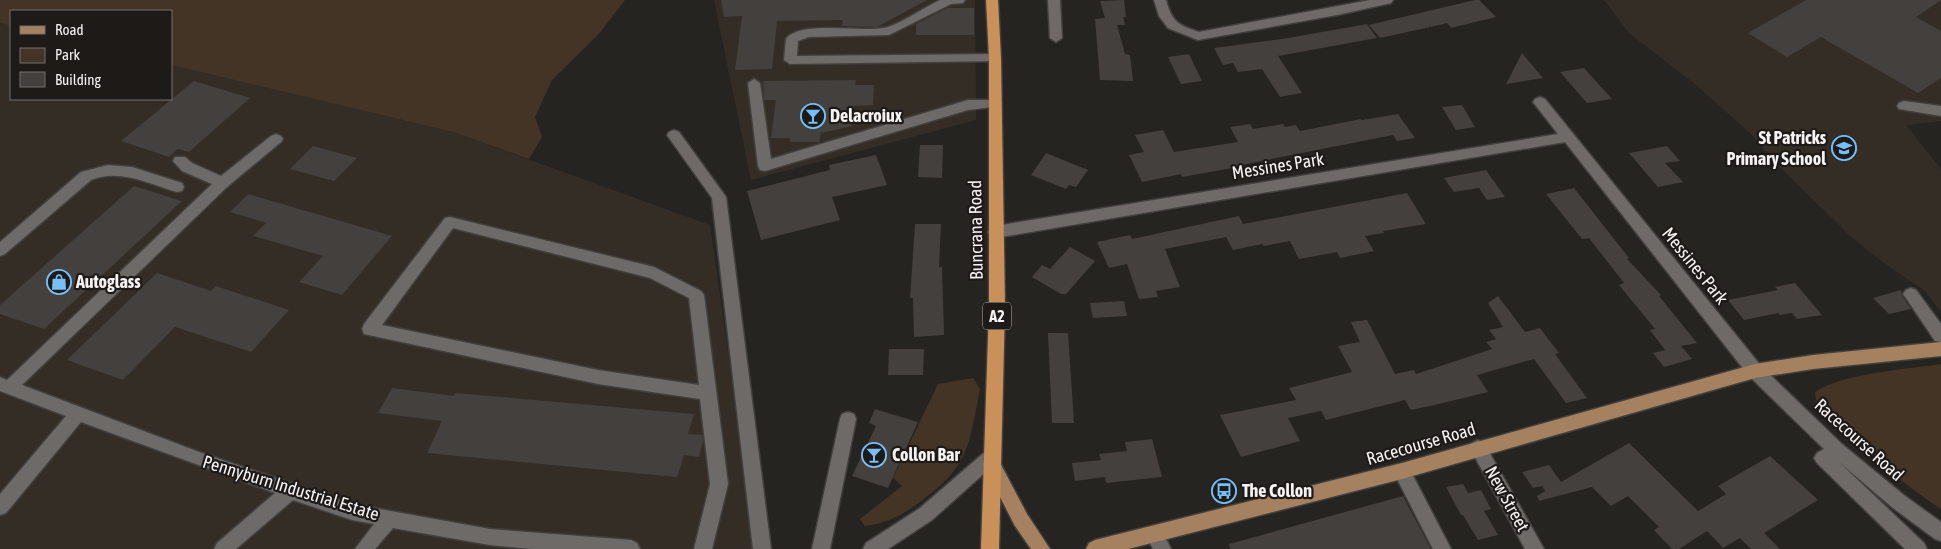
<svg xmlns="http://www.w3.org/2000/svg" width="1941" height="549" font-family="'Asap Condensed',sans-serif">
<rect width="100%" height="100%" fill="#262421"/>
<g fill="#342d26">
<polygon points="714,0 975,0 976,120 751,180"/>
<polygon points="1604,0 1941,0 1941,121 1906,125 1941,169 1941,312 1925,291 1884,263 1850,236 1775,162 1750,133 1696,85 1629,33"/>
<polygon points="0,23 11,26 11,99 171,99 171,65 453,132 710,225 753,529 765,549 0,549"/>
</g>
<g fill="#433426">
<polygon points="0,0 625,0 599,34 552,80 535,117 542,137 529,159 453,132 171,65 171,11 11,11 11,26 0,23"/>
<path d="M 1941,364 L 1941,509 C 1899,482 1849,437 1816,400 L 1815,393 C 1833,375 1913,368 1941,364 Z"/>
<path d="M 973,378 L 980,389 C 969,444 970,466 921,501 C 903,515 888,523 865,526 L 860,519 L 902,486 L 893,478 L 938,384 Z"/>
</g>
<g fill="#43403d">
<polygon points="721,0 927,0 877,27 842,26 843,20 777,21 772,69 735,70 742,16 724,17"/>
<polygon points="1124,0 1126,17 1123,17 1125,25 1117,25 1125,54 1130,55 1133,81 1100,80 1095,19 1105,18 1100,1"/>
<polygon points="1475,0 1479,0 1496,17 1451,28 1447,23 1431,27 1429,25 1430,27 1380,38 1369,25"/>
<polygon points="1806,0 1941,0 1916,17 1941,31 1941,78 1918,93 1821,37 1787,57 1748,33"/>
<polygon points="947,8 974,8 974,35 916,35 916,24"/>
<polygon points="1367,24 1377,38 1278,56 1302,93 1280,97 1262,69 1238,72 1233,63 1223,65 1214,48 1288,38"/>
<polygon points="1522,53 1543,78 1506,84"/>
<polygon points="1189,54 1202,81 1181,84 1168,57"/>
<polygon points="1584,68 1612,99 1587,103 1560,72"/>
<polygon points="856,80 855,85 874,85 873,105 854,106 852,126 821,133 819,142 790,142 790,138 771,138 776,100 764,100 763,81"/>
<polygon points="194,81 250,98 189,152 178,149 169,157 121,141"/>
<polygon points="1462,105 1475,127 1456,130 1442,107"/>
<polygon points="1398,114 1415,138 1397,141 1393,135 1231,167 1232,168 1182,177 1181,174 1142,182 1129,155 1144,152 1135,135 1163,130 1174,152 1238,142 1230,127 1250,124 1253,129 1283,124 1285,127 1296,125 1300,131 1361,119 1362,120"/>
<polygon points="920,145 943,145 942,178 918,177"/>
<polygon points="313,146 357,158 334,181 290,169"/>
<polygon points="1667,146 1680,161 1665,163 1683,182 1658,187 1629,153"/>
<polygon points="1046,153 1088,170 1076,187 1069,185 1066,189 1031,175"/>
<polygon points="876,155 887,185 832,197 840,220 761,240 747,191 830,170 829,165"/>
<polygon points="1486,170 1505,197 1487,200 1479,188 1454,192 1444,178"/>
<polygon points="134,186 182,201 44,329 0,314 0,305"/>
<polygon points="1574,188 1629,258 1627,259 1661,295 1659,296 1697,343 1681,346 1692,359 1664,367 1653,353 1677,347 1665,350 1650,330 1655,329 1619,285 1624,283 1589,238 1582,239 1546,194"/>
<polygon points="1407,193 1426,224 1383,231 1384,233 1365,236 1374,251 1340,258 1337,252 1299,259 1290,241 1264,246 1262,244 1233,250 1226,237 1165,249 1180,287 1156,291 1158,297 1139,299 1127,264 1109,268 1097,242 1130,235 1132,239 1239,216 1243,224"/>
<polygon points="248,194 392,236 342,295 299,282 323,256 253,236 266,223 230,212"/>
<polygon points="915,224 941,224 939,267 942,267 944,335 914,337 913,298 910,298"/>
<polygon points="1070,247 1095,261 1066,294 1061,294 1032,277 1042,265 1050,269"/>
<polygon points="157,273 211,291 216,286 289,310 251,352 175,327 123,380 67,360"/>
<polygon points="1795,283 1822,315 1797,319 1792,313 1780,315 1778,313 1744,320 1728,300 1778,290 1775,287"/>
<polygon points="1901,290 1902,295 1911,309 1889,314 1873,298"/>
<polygon points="1498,296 1525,332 1540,328 1559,353 1555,354 1587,398 1566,403 1534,359 1477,375 1488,392 1439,404 1411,410 1405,400 1326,420 1321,411 1288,418 1300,441 1241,457 1220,415 1296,400 1289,388 1352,372 1338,346 1360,342 1351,322 1367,320 1395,374 1414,370 1416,374 1492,349 1486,342 1496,339 1489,330 1503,327 1488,303"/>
<polygon points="1124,301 1127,316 1093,318 1090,303"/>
<polygon points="1048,333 1068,333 1074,423 1052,423"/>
<polygon points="889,349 924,349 923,375 888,375"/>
<polygon points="392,388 454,396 455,393 694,414 688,434 702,435 703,441 699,457 684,455 677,477 427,453 442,421 378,413"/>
<polygon points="875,409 918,422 888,488 852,476 876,426 869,423"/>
<polygon points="1152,439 1162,477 1106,483 1105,477 1075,481 1072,463 1101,460 1099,454 1127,451 1125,442"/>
<polygon points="1629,443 1698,511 1726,494 1718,486 1770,456 1818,500 1764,533 1780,549 1751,549 1740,538 1723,548 1707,531 1679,549 1672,549 1654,530 1659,527 1628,496 1611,506 1592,487 1539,501 1537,496 1545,491 1542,486 1533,488 1522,472 1549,465 1561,482"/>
<polygon points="1463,484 1468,493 1481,490 1491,509 1484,511 1498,535 1478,540 1463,515 1461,515 1446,487"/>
<polygon points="1403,496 1431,549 1230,549 1229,544"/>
</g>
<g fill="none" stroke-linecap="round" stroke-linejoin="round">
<defs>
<g id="minor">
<path d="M 940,0 L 965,0 L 963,3 L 951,4 L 889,35 L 809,37 L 798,41 L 797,56 L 995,54 L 999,55 L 1001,58 L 999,61 L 790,64 L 784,60 L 786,39 C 801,19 865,34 888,27 C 905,21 923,8 940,0 Z"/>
<polygon points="1048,0 1060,0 1062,38 1056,42 1050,38"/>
<path d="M 1154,0 L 1166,0 C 1172,22 1178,25 1199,32 L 1370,0 L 1393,0 L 1391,3 L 1337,15 L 1198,40 L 1168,28 L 1159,16 Z"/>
<polygon points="754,79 760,83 771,159 968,100 1000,100 1002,103 1000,106 968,110 765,171 760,170 758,166 748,83"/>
<polygon points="1540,97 1545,99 1761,366 1843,445 1905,496 1941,522 1941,541 1935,539 1893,508 1839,462 1924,543 1927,549 1905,549 1817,463 1814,458 1817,453 1824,449 1749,376 1565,142 995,238 990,236 988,232 990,228 995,226 1558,134 1533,102 1535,99"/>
<polygon points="1904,101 1941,106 1941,116 1899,109 1897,106 1899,103"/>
<polygon points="674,130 679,132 726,197 771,549 753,549 712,198 667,135 669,132"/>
<polygon points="276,134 281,136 283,139 281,142 227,187 22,385 199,452 352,504 490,529 631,540 637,543 640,549 532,549 490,545 393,528 375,549 355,549 374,524 352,520 293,500 236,549 214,549 217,543 275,493 81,422 6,513 0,515 0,494 66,416 0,391 0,377 7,380 212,184 182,171 173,161 175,157 185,157 192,163 221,176 271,136"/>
<path d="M 108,165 L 132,167 L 182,183 L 184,187 L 182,191 L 177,192 C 149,184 120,168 91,180 L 5,254 L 0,256 L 0,242 L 81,172 Z"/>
<path d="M 450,217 L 654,267 L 701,291 L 704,295 L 728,484 L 712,549 L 694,549 L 710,484 L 700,399 L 598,384 L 364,334 L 362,329 L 364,324 L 445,218 ZM 453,228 L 650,278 L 689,298 L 699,385 L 598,370 L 382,325 Z"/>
<polygon points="1911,288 1916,290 1941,324 1941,342 1935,341 1906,298 1903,294 1906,290"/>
<polygon points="848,412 854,414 856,419 830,549 812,549 840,419 842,414"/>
<polygon points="1478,440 1484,443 1544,549 1525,549 1470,448 1472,443"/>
<polygon points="992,448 998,451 1001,456 998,461 932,520 888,549 863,549 866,543 920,508 986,451"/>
<polygon points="1402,463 1408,466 1451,549 1433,549 1393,471 1396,466"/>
<polygon points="1155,527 1161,529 1171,549 1153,549 1146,535 1149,529"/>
</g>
<g id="major">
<polygon points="1941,342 1941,356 1813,369 1755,378 1402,479 1128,549 1086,549 1089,543 1095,540 1402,463 1755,364 1813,355"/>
<polygon points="992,456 998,459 1027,514 1050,549 1031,549 1015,526 983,464 986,459"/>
</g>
<polygon id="highway" points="986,0 998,0 1001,58 1005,306 999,549 981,549 989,306 989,58"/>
</defs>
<use href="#minor" stroke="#41403e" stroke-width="3"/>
<use href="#major" stroke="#41403e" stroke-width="3"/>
<use href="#highway" stroke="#41403e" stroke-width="3"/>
<use href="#minor" fill="#6e6a68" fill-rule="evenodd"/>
<use href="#major" fill="#a5815f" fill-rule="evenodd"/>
<use href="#highway" fill="#ca9059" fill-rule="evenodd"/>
</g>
<defs>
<symbol id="bar-ring" viewBox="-11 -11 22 22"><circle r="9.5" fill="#1d1a18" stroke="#77bff7" stroke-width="1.5"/><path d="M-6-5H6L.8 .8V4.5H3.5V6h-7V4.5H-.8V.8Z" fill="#77bff7"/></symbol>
<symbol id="school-ring" viewBox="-11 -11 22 22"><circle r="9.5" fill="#1d1a18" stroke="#77bff7" stroke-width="1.5"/><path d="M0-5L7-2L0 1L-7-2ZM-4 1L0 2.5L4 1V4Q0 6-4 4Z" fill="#77bff7"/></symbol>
<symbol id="shop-ring" viewBox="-11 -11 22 22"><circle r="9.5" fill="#1d1a18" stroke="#77bff7" stroke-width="1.5"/><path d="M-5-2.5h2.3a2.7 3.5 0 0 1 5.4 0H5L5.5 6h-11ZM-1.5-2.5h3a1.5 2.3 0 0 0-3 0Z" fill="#77bff7"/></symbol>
<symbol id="bus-ring" viewBox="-11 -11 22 22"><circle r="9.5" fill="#1d1a18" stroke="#77bff7" stroke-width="1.5"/><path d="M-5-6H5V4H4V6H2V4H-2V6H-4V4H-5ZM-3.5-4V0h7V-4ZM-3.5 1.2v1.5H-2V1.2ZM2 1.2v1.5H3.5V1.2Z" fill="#77bff7"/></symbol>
</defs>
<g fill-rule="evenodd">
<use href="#bar-ring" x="799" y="102" width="28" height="28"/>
<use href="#school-ring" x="1830" y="134" width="28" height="28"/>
<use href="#shop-ring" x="45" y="268" width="28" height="28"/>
<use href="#bar-ring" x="860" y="441" width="28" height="28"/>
<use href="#bus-ring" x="1210" y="477" width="28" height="28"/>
</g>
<g text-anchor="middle" stroke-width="4.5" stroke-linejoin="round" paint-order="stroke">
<rect fill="#1d1a18" stroke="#b4b2b0" stroke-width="1" x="983" y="302.5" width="28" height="27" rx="4"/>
<g font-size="16" font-weight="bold" fill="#f4f3f1">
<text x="997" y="322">A2</text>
</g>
<g font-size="18" font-weight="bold" fill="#f4f3f1" stroke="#1d1a18" text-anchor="start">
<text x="830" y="122">Delacroiux</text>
<text x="1826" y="144" text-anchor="end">St Patricks<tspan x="1826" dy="21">Primary School</tspan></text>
<text x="76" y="288">Autoglass</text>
<text x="892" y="461">Collon Bar</text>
<text x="1242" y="497">The Collon</text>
</g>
<g font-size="18" fill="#f4f3f1" stroke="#1d1a18">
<text transform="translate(1278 166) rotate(-9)" y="6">Messines Park</text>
<text transform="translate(976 230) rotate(-91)" y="6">Buncrana Road</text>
<text transform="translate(1695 266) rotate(51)" y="6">Messines Park</text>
<text transform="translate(1859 440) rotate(42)" y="6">Racecourse Road</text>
<text transform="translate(1421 444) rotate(-16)" y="6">Racecourse Road</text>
<text transform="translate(291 488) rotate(17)" y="6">Pennyburn Industrial Estate</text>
<text transform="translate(1507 499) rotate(61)" y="6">New Street</text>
</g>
</g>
<rect x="10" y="10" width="162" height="90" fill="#1d1a18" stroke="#73716f"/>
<rect x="20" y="26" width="25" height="8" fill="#a5815f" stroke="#73716f"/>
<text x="55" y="35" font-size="15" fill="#f4f3f1">Road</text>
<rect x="20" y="48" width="25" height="15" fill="#433426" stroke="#73716f"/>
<text x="55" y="60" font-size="15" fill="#f4f3f1">Park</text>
<rect x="20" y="72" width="25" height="15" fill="#43403d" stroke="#73716f"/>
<text x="55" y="85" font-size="15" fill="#f4f3f1">Building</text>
</svg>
